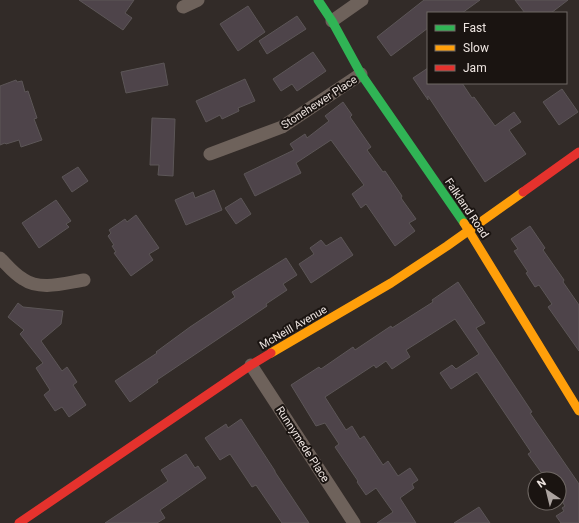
<svg xmlns="http://www.w3.org/2000/svg" width="579" height="523" font-family="Roboto,sans-serif">
<rect width="100%" height="100%" fill="#322b28"/>
<g fill="#4e444a" stroke="#5c5657">
<polygon points="79,0 134,0 125,13 132,18 123,30"/>
<polygon points="424,0 480,0 462,13 428,13 428,28 391,56 377,37"/>
<polygon points="515,0 568,0 551,13 525,13"/>
<polygon points="248,6 265,32 238,51 220,24"/>
<polygon points="297,16 306,29 267,54 259,41"/>
<polygon points="313,52 326,71 297,91 292,84 281,91 273,79"/>
<polygon points="164,63 168,85 126,93 121,72"/>
<polygon points="428,68 428,83 462,83 472,98 474,97 495,126 514,112 521,122 509,130 526,154 485,182 428,96 428,100 413,78"/>
<polygon points="245,79 255,101 238,108 239,111 222,119 220,115 206,122 196,101"/>
<polygon points="16,80 17,82 22,81 25,92 28,91 37,118 34,119 42,140 21,147 19,140 6,144 5,143 0,145 0,86"/>
<polygon points="562,89 578,112 559,125 543,102"/>
<polygon points="343,102 352,115 350,117 371,147 367,150 383,172 385,171 402,196 401,198 416,219 409,223 415,231 395,246 366,204 361,208 352,194 364,185 331,140 296,163 301,173 255,196 244,174 294,150 290,144 305,134 307,138 329,121 325,116"/>
<polygon points="152,118 175,119 173,176 158,175 159,165 150,165"/>
<polygon points="78,167 88,181 72,192 62,177"/>
<polygon points="214,190 222,210 186,225 175,200 193,192 195,198"/>
<polygon points="241,198 251,214 236,224 225,208"/>
<polygon points="56,200 71,221 66,224 69,227 39,248 22,223"/>
<polygon points="136,215 159,248 149,254 153,260 131,276 114,253 116,252 112,246 114,245 108,236 111,233 109,230 125,219 127,222"/>
<polygon points="530,226 545,248 543,250 564,280 563,282 579,305 579,351 548,307 552,304 539,285 535,287 526,273 528,272 514,251 518,249 511,239"/>
<polygon points="341,237 353,255 311,283 299,264 314,254 310,248 321,240 326,246"/>
<polygon points="286,258 297,275 283,284 287,290 266,304 267,306 157,380 158,382 130,402 115,381 157,353 156,352 190,327 235,297 232,292"/>
<polygon points="458,282 485,323 476,328 532,412 530,413 579,484 579,523 561,523 556,516 564,511 562,508 565,506 559,497 559,479 546,479 528,454 531,452 477,372 451,389 440,373 452,365 456,369 479,354 455,319 406,350 410,357 392,369 386,361 376,368 374,365 325,397 346,430 352,426 360,439 364,436 383,465 388,461 398,476 410,468 418,480 412,484 414,488 400,498 416,523 377,523 393,512 376,488 366,495 357,482 358,481 335,447 339,444 325,423 316,426 291,385 319,367 321,369 353,347 355,350 391,326 392,328 433,302 432,300"/>
<polygon points="18,303 23,307 63,311 61,324 41,341 62,371 67,367 77,382 73,385 86,405 69,417 62,407 55,411 44,395 50,390 36,368 43,363 20,334 24,330 8,317"/>
<polygon points="241,419 275,471 275,472 309,523 282,523 256,485 252,487 230,454 220,460 205,438 226,424 228,428"/>
<polygon points="186,454 195,468 198,466 206,478 160,510 165,518 157,523 105,523 168,481 161,470"/>
<polygon points="479,507 490,523 454,523"/>
</g>
<g fill="none" stroke-linecap="round" stroke-linejoin="round">
<g stroke="#6e625b" stroke-width="13">
<polyline points="183,7 198,0"/>
<polyline points="332,21 362,0"/>
<polyline points="210,154 282,127 361,74"/>
<path d="M 0,258 C 7,265 14,274 23,279 C 40,291 65,283 84,280"/>
<polyline points="251,365 354,523"/>
</g>
<polyline stroke="#30b455" stroke-width="9" points="318,0 332,21 361,74 464,223"/>
<g stroke="#ff9f0a" stroke-width="9">
<polyline points="464,223 579,411"/>
<polyline points="271,353 391,283 447,246 523,192"/>
</g>
<g stroke="#e5322d" stroke-width="9">
<polyline points="523,192 579,152"/>
<polyline points="19,523 251,365 271,353"/>
</g>
</g>
<g text-anchor="middle" stroke-width="4" stroke-linejoin="round" paint-order="stroke">
<g font-size="11" fill="#eee5e1" stroke="#1a1411">
<text transform="translate(319 102) rotate(-33)" y="4">Stonehewer Place</text>
<text transform="translate(467 208) rotate(56)" y="4">Falkland Road</text>
<text transform="translate(293 327) rotate(-30)" y="4">McNeill Avenue</text>
<text transform="translate(303 444) rotate(57)" y="4">Runnymede Place</text>
</g>
</g>
<rect x="427" y="12" width="140" height="72" fill="#1a1411" stroke="#6f6864"/>
<rect x="435" y="25" width="20" height="6" fill="#30b455" stroke="#6f6864"/>
<text x="463" y="32" font-size="12" fill="#eee5e1">Fast</text>
<rect x="435" y="45" width="20" height="6" fill="#ff9f0a" stroke="#6f6864"/>
<text x="463" y="52" font-size="12" fill="#eee5e1">Slow</text>
<rect x="435" y="65" width="20" height="6" fill="#e5322d" stroke="#6f6864"/>
<text x="463" y="72" font-size="12" fill="#eee5e1">Jam</text>
<g transform="translate(547 491) rotate(325)"><circle r="19" fill="#1a1411" stroke="#6f6864"/>
<path d="M0-3L7 15L0 10L-7 15Z" fill="#aca4a0"/>
<text y="-6" font-size="11" font-weight="bold" text-anchor="middle" fill="#eee5e1">N</text>
</g>
</svg>
